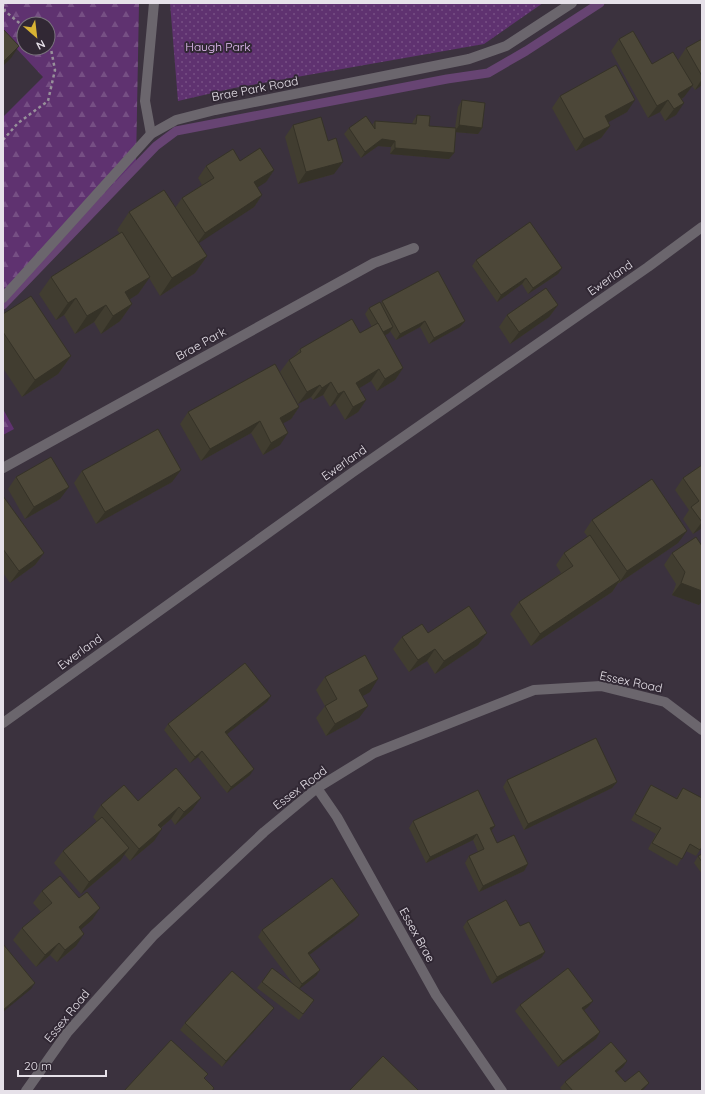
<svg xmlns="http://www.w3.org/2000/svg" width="705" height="1094" font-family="Quicksand,sans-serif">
<defs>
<pattern id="forest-firs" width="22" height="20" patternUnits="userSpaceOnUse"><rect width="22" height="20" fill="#5f3270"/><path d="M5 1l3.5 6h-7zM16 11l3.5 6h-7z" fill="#764f84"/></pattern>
<pattern id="park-dots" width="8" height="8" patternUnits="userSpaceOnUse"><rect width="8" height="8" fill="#5f3270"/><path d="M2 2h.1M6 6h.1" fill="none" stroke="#764f84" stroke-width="1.8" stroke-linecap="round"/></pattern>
</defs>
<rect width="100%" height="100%" fill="#3b323e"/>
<g fill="url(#forest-firs)" fill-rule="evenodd">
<path d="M 3,3 L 139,3 L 136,163 L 3,295 L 3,117 L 43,77 L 3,34 ZM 24,24 L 48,24 L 48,48 L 24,48 Z"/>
<polygon points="3,409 14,429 3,435"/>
</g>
<polygon fill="url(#park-dots)" points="170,3 543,3 484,44 234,88 178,101"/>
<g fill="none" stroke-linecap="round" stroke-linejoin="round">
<polyline stroke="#674473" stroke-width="9" points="3,305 156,146 176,131 447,79 488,73 526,51 600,3"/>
<g stroke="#97909a" stroke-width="2.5" stroke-dasharray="3 3" stroke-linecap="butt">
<polyline points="3,3 5,11 24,27"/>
<polyline points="3,140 18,123 48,101 55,70 51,49 48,46"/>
</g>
<g stroke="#6b666d" stroke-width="10">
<polyline points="151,134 145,101 154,3"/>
<polyline points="3,298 151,134 176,120 215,110 469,59 506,46 572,3"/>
<polyline points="3,468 374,263 414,248"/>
<polyline points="3,723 353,472 648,267 702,227"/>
<polyline points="317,788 337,817 436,995 502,1091"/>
<polyline points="26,1091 67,1033 154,935 264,832 317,788 374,753 534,690 601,686 665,702 702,730"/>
</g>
</g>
<g fill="#413d30">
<polygon points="619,39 652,64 678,60 686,48 702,39 702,85 695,90 692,86 684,97 682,99 676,115 665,121 660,112 648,118 611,51"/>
<polygon points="560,96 627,112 608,122 610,126 601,138 576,151 552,108"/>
<polygon points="462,100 482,128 478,134 455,132 454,153 449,159 390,154 391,147 378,146 361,158 344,134 349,128 372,125 375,121 412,124 413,121 417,115 429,126 455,128 458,107"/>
<polygon points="293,125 334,174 298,184 285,137"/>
<polygon points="240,161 274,170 266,182 257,187 262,195 254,207 198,243 207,256 195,273 160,296 149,278 138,294 129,299 132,304 120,321 101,334 94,322 75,334 64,315 56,320 39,294 51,277 120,234 117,230 129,212 175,208 182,198 202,185 198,178 206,166"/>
<polygon points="476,260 558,274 528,294 522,284 497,302 472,266"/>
<polygon points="382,301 465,321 460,327 429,344 420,327 396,340 390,331 389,333 385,335 403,368 395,380 377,391 371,381 359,388 366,400 358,412 345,420 335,403 330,407 323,395 313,400 311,397 298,404 280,372 289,360 295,355 300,349 360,333 372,327 365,314 369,308 381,304"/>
<polygon points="558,305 549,317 510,344 499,327 507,315"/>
<polygon points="3,314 71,356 58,374 22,397 3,368"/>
<polygon points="299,407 291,419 283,423 280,445 263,455 251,433 201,461 180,424 188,412"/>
<polygon points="702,465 702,528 693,534 683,519 689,510 675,490 683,478"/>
<polygon points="82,471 172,482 96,524 74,483"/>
<polygon points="16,477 60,499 25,519 8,489"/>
<polygon points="3,496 44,553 35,565 10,583 3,573"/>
<polygon points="592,520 678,543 619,583 618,583 612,592 531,646 510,614 519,602 561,573 556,565 564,553 588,537 584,532"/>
<polygon points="696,537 699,605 672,595 676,584 664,565 672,553"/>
<polygon points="428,633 478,645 435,674 427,661 409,672 393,649 402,637"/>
<polygon points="325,677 370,692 362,696 359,718 326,736 316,718 325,706 316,690"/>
<polygon points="267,702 227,734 250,775 227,793 198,757 190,763 164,730 168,724"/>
<polygon points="176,768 192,810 175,825 171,819 161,828 154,841 130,861 124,854 120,861 81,894 54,863 63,851 97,822 93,817 101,805 138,801"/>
<polygon points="507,780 617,782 612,788 524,830 503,787"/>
<polygon points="651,785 676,798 683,788 700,850 696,856 686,851 677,866 648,849 656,834 631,820 647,791"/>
<polygon points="413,821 495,826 491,831 497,843 528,864 524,871 479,892 465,863 469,856 478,852 473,840 426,863 409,828"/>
<polygon points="702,854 702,874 694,863 698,856"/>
<polygon points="42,891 92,920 81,929 76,946 67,954 57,962 50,955 36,967 13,940 22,928 41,912 33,903"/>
<polygon points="359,915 354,921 309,955 316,976 299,989 314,1000 299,1020 257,988 272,968 294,985 258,937 262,930"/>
<polygon points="467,921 520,926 545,952 541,958 492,984 463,927"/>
<polygon points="520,1005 588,1007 584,1010 600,1032 596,1039 558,1067 515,1011"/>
<polygon points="269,1014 222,1067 180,1030 185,1023"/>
<polygon points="627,1061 623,1067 616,1072 625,1082 644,1089 642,1091 563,1091 560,1088 565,1082"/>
</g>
<g fill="#353227">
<polygon points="19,46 11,58 3,66 3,62"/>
<polygon points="702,79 702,85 695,90"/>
<polygon points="693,85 684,97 671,105 678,94"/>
<polygon points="635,100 627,112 596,129 605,116"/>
<polygon points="668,100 660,112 648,118 657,106"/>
<polygon points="684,103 676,115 665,121 674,109"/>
<polygon points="459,125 482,128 478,134 455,132"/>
<polygon points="610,126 601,138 576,151 584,139"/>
<polygon points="382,139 395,141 391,147 378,146 361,158 365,152"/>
<polygon points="395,148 454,153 449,159 390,154"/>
<polygon points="343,162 334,174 298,184 306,172"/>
<polygon points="274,170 266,182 246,195 254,182"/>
<polygon points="262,195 254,207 196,245 205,233"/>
<polygon points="207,256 195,273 160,296 172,278"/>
<polygon points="562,268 558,274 528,294 533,288"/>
<polygon points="150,277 138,294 113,310 125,292"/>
<polygon points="526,278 522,284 497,302 501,295"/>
<polygon points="76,298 64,315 56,320 68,303"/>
<polygon points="132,304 120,321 101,334 113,316"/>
<polygon points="106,305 94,322 75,334 87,316"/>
<polygon points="558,305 549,317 510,344 519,332"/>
<polygon points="425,321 420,327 396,340 400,334"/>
<polygon points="465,321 460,327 429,344 434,338"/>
<polygon points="393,327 389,333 378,339 383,332"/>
<polygon points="71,356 58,374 22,397 35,380"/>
<polygon points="403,368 395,380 377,391 385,379"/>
<polygon points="379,369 371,381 348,395 356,383"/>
<polygon points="331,382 323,395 313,400 322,388"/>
<polygon points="320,385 311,397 298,404 307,392"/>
<polygon points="344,391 335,403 330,407 338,394"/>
<polygon points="366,400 358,412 345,420 353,407"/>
<polygon points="299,407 291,419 271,430 280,418"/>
<polygon points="260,421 251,433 201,461 210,449"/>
<polygon points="288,433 280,445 263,455 271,443"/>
<polygon points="181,470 172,482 96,524 105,512"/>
<polygon points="69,487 60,499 25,519 34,507"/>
<polygon points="702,522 702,528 693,534"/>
<polygon points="687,531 678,543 619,583 627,571"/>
<polygon points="44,553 35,565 10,583 19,571"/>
<polygon points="620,580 612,592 531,646 540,634"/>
<polygon points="681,583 702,591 702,601 699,605 672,595"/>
<polygon points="487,633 478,645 435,674 444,661"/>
<polygon points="435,649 427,661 409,672 418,660"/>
<polygon points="378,679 370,692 350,703 359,690"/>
<polygon points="271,696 267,702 221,739 225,732"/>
<polygon points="368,706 359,718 326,736 335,724"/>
<polygon points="202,751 198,757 190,763 195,757"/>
<polygon points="254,769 250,775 227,793 231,787"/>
<polygon points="617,782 612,788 524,830 528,824"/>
<polygon points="201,798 192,810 175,825 184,812"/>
<polygon points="179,807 171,819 150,837 158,825"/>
<polygon points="495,826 490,832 490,828"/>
<polygon points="162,829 154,841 130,861 139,849"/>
<polygon points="477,834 473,840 426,863 430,857"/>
<polygon points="129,848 120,861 81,894 89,882"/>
<polygon points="528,864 524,871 479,892 483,886"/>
<polygon points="100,908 92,920 70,939 79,927"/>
<polygon points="359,915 354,921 304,959 308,953"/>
<polygon points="84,934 76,946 57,962 65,950"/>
<polygon points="59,943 50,955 36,967 45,955"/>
<polygon points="545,952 541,958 492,984 497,977"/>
<polygon points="320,970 316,976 298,990 302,984"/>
<polygon points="35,983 31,989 3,1012 3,1010"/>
<polygon points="593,1001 588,1007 578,1015 582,1008"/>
<polygon points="274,1008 269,1014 222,1067 226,1061"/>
<polygon points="600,1032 596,1039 558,1067 563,1061"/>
<polygon points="627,1061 623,1067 611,1077 615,1071"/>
<polygon points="649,1083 644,1089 642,1091 640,1091"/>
</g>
<g fill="#4c4738" stroke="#353227">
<polygon points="3,29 19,46 3,62"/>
<polygon points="633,31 652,64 673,52 693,85 678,94 684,103 674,109 668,100 657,106 619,39"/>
<polygon points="702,39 702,76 686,48"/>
<polygon points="616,65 635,100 605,116 610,126 584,139 560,96"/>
<polygon points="462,100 485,103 482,128 459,125"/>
<polygon points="417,115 430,116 429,126 456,128 454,153 395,148 395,141 382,139 365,152 349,128 366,116 375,129 375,121 416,124"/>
<polygon points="321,117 328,141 336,138 343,162 306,172 293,125"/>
<polygon points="260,148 274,170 254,182 262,195 205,233 182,198 214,178 206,166 233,149 240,161"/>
<polygon points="164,190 207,256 172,278 129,212"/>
<polygon points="530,222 562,268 533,288 526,278 501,295 476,260"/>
<polygon points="122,232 150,277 125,292 132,304 113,316 106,305 87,316 76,298 68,303 51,277"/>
<polygon points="438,271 465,321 434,338 425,321 400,334 382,301"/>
<polygon points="546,288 558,305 519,332 507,315"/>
<polygon points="31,296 71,356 35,380 3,332 3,314"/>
<polygon points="380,302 393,327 383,332 369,308"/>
<polygon points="352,319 360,333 378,323 403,368 385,379 379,369 356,383 366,400 353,407 344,391 338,394 331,382 322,388 320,385 307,392 289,360 301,352 300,349"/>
<polygon points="275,364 299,407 280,418 288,433 271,443 260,421 210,449 188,412"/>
<polygon points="158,429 181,470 105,512 82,471"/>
<polygon points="51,457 69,487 34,507 16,477"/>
<polygon points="702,465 702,522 691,507 699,501 683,478"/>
<polygon points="652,479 687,531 627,571 592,520"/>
<polygon points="3,496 44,553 19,571 3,549"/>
<polygon points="590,535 620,580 540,634 519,602 573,566 564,553"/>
<polygon points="696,537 702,546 702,591 681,583 685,572 672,553"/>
<polygon points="469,606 487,633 444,661 435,649 418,660 402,637 422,624 428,633"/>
<polygon points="365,655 378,679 359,690 368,706 335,724 325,706 337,699 325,677"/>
<polygon points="245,663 271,696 225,732 254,769 231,787 202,751 195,757 168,724"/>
<polygon points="596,738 617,782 528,824 507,780"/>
<polygon points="176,768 201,798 184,812 179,807 158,825 162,829 139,849 101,805 124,785 138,801"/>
<polygon points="651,785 677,799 683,788 702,798 702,847 700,850 690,844 682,859 652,843 661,828 635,814"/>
<polygon points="478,790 495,826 490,828 497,843 514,835 528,864 483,886 469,856 484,849 477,834 430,857 413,821"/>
<polygon points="102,817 129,848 89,882 63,851"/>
<polygon points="702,854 702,862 698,856"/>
<polygon points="60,876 79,898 87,892 100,908 79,927 84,934 75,942 65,950 59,943 45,955 22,928 52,903 42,891"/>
<polygon points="332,878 359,915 308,953 320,970 302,984 262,930"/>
<polygon points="506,900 520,926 529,922 545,952 497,977 467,921"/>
<polygon points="3,944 35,983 3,1010"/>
<polygon points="272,968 314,1000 303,1014 262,982"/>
<polygon points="568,968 593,1001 582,1008 600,1032 563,1061 520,1005"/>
<polygon points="232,971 274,1008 226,1061 185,1023"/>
<polygon points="171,1040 208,1074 204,1078 214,1088 212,1091 194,1091 193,1090 192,1091 124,1091"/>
<polygon points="611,1042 627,1061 615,1071 625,1082 639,1071 649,1083 640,1091 573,1091 565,1082"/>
<polygon points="383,1056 419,1091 349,1091"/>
</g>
<g text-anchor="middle" stroke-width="4" stroke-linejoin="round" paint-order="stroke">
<g font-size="12" fill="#e7c0f6" stroke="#312834">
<text x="218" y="51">Haugh Park</text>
</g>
<g font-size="12" fill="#e6e1e9" stroke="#312834">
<text transform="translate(255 89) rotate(-11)" y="4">Brae Park Road</text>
<text transform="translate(610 278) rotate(-35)" y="4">Ewerland</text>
<text transform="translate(201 344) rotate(-29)" y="4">Brae Park</text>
<text transform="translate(344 463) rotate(-35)" y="4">Ewerland</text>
<text transform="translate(80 652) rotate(-36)" y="4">Ewerland</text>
<text transform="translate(631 682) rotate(12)" y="4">Essex Road</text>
<text transform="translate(300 788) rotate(-37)" y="4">Essex Road</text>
<text transform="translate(417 935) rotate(61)" y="4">Essex Brae</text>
<text transform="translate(67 1016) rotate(-51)" y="4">Essex Road</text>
</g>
</g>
<rect width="705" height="1094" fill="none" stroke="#e6e1e9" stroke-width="8"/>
<g transform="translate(36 36) rotate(152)"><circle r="19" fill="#312834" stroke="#79727c"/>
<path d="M0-3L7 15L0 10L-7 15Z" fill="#d9b334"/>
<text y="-6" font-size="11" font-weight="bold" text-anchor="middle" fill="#e6e1e9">N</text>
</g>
<path d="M18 1070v6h88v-6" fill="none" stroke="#e6e1e9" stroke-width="2"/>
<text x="24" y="1070" font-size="12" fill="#e6e1e9" stroke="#312834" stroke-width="3" paint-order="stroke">20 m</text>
</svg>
